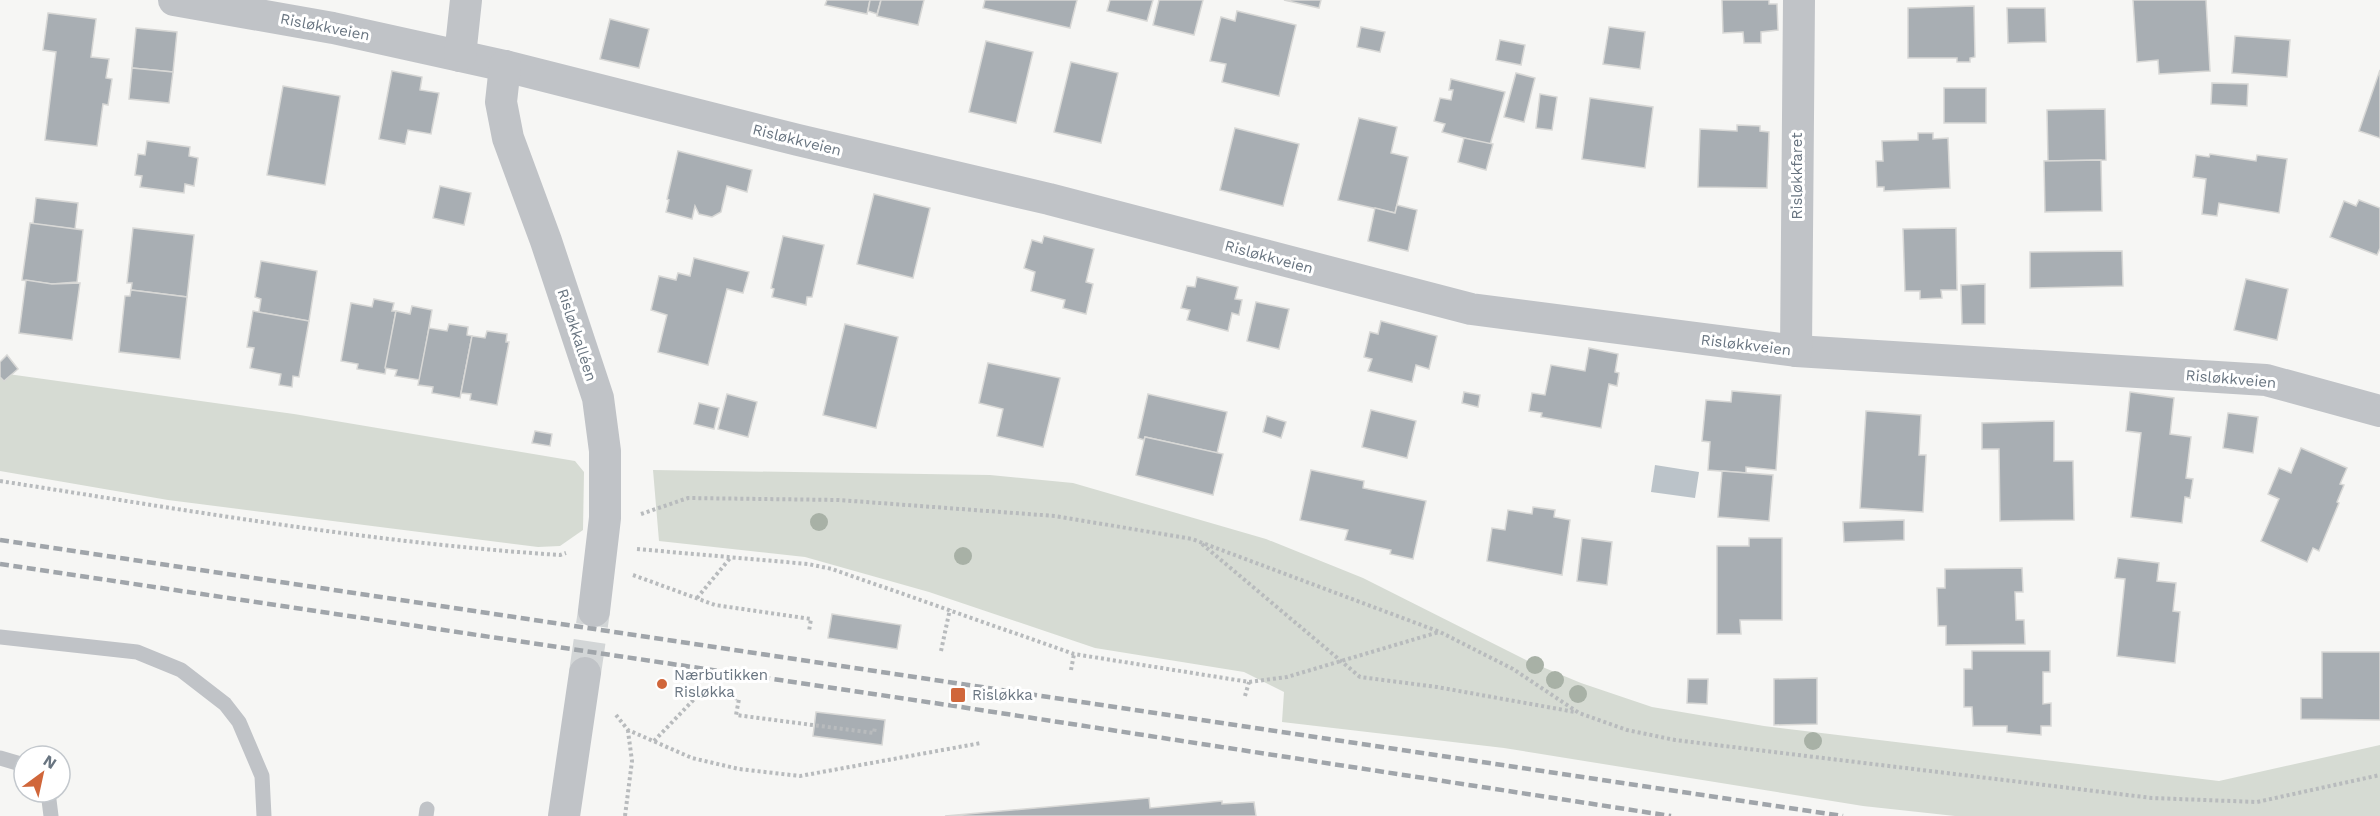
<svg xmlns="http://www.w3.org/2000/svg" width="2380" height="816" font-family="'Work Sans',sans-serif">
<rect width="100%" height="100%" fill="#f6f6f4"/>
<g fill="#d6dbd3">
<polygon points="0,369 8,374 294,414 575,461 584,472 583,530 560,546 538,547 168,500 0,471"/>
<polygon points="653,470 990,475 1073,483 1266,539 1363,578 1528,661 1581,683 1652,707 1764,726 2219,781 2380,745 2380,816 1955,816 1863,806 1504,748 1282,722 1284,692 1244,672 1095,648 929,592 805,557 659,541"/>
</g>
<polygon fill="#bbc3c9" points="1655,465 1699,472 1695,498 1651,492"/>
<g fill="#a8aeb3" stroke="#d8d8d6" stroke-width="1.5">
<polygon points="827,0 870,0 867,14 825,5"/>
<polygon points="870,0 881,0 877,14 868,11"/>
<polygon points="881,0 924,0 918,25 877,16"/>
<polygon points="985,0 1077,0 1070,28 983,8"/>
<polygon points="1110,0 1153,0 1147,21 1107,11"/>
<polygon points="1159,0 1203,0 1194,35 1153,25"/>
<polygon points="1284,0 1321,0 1319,8"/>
<polygon points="1722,0 1769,0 1769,4 1777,4 1778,30 1761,32 1761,43 1744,43 1743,32 1723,33"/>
<polygon points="2133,0 2206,0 2210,71 2159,74 2158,60 2137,62"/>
<polygon points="1974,6 1975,57 1970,58 1970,62 1957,62 1957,58 1908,58 1908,8"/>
<polygon points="2007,8 2045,8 2046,42 2008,43"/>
<polygon points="1237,11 1296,25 1279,96 1222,82 1226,64 1210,61 1221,17 1235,21"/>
<polygon points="48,13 96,19 91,57 109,59 106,78 112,79 108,105 103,104 97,146 45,140 56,52 43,50"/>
<polygon points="610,19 649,29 639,68 600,59"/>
<polygon points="1361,27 1385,32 1380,52 1357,47"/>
<polygon points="1609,27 1645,32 1640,69 1603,64"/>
<polygon points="136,28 177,32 173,72 132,68"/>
<polygon points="2235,36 2290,40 2287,77 2232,73"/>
<polygon points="1500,40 1525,45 1521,65 1496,60"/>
<polygon points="986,41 1033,52 1016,123 969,112"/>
<polygon points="1071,62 1118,73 1101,143 1054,132"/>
<polygon points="132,68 173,72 169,103 129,99"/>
<polygon points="2380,70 2380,138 2359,131"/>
<polygon points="392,71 422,77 420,90 439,93 431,134 408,130 405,144 379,139"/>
<polygon points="1516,73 1535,78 1524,122 1504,117"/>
<polygon points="1451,79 1505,92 1490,145 1442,132 1445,124 1434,121 1440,98 1451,100 1453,90 1449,90"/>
<polygon points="2212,83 2248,84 2247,106 2211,104"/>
<polygon points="283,86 340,96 325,185 267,175"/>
<rect x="1944" y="88" width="42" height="35"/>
<polygon points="1540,94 1557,97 1552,130 1536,128"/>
<polygon points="1590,98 1653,107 1645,168 1582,159"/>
<polygon points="2105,109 2106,160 2048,161 2047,110"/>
<polygon points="1359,118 1397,127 1391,153 1408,157 1395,213 1338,200"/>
<polygon points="1737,125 1760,126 1760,131 1769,132 1767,188 1698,187 1700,129 1737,131"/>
<polygon points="1235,128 1299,144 1283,206 1220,190"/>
<polygon points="1918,133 1933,133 1933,139 1948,138 1950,188 1884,191 1884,187 1877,187 1876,161 1883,161 1882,141 1918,140"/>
<polygon points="1464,138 1493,144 1486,170 1458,162"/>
<polygon points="147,141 190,147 189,156 198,158 194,186 185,184 184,193 140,187 142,176 135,175 138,154 145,155"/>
<polygon points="678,151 752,170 747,192 727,186 721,212 712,217 699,214 695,206 692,219 666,212 669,200 667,199"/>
<polygon points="2210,154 2256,161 2257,155 2287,159 2279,213 2219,203 2217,216 2202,214 2206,179 2193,177 2196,155 2209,157"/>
<polygon points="2101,160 2102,211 2045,212 2044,161"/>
<polygon points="440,186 471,193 464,225 433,218"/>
<polygon points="874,194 930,208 913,278 857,264"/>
<polygon points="36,198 78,203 75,229 33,224"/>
<polygon points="2359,200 2380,208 2380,248 2377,255 2330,237 2344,201 2356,206"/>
<polygon points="1397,205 1417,210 1408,251 1368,241 1375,208 1395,213"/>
<polygon points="30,223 83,230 77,282 52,284 22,280"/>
<polygon points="133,228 194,235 187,297 131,290 132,283 127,283"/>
<polygon points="1956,228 1957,290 1941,290 1942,298 1920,299 1920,291 1905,291 1903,229"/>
<polygon points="783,236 824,245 812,297 807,297 806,305 772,297 774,289 771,288"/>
<polygon points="1044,236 1094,249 1086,282 1093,284 1086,314 1063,308 1065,300 1031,291 1035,272 1024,268 1032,240 1042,243"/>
<polygon points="2122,251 2123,286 2030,288 2030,252"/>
<polygon points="694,258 749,272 743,293 727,289 708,365 658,352 667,315 651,310 659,276 676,280 678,273 690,276"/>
<polygon points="261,261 317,271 309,321 259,312 261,299 255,297"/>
<polygon points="1197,277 1238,287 1235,299 1242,300 1239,315 1232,313 1228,331 1187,320 1190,310 1181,308 1187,286 1195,287"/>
<polygon points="2246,279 2288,289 2277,340 2234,330"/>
<polygon points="26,280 52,284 80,283 72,340 19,333"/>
<polygon points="1985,284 1985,324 1962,324 1961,285"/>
<polygon points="131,290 187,297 180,359 119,352 125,296 130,296"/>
<polygon points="374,299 394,303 392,311 396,311 385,374 357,369 358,364 341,361 351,303 372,307"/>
<polygon points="1256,302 1289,309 1279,349 1247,341"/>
<polygon points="412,306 432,310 420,380 395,376 397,370 385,368 396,311 410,314"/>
<polygon points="253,311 309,321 299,377 293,376 292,387 279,385 281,374 250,368 254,348 247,347"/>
<polygon points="1381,321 1437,336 1429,369 1416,365 1412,382 1368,371 1372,359 1364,357 1370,332 1378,334"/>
<polygon points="449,324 468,327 467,335 472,336 460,398 432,393 433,387 418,385 429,328 447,331"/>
<polygon points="845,324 898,337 876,428 823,415"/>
<polygon points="487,331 507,334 506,342 509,342 497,405 470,400 471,394 461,393 472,336 485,338"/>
<polygon points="1589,348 1618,354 1615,372 1619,373 1617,386 1609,384 1601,428 1541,417 1542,413 1529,411 1532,393 1545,395 1551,365 1585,371"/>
<polygon points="7,355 18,369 4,381 0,377 0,362"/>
<polygon points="988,363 1060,378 1043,447 997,436 1003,409 979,403"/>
<polygon points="1732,391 1781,395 1776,470 1746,467 1746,473 1708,470 1710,442 1702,441 1706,400 1731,402"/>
<polygon points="1464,392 1480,395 1478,407 1462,403"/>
<polygon points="2130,392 2174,398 2170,434 2191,437 2186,478 2193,479 2190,498 2185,497 2182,523 2131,517 2141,433 2126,431"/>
<polygon points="727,394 757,402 748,437 718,429"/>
<polygon points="1148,394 1227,412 1217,453 1145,437 1144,440 1138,438"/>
<polygon points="699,403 719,408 714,429 694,424"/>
<polygon points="1371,410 1416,421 1407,458 1362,447"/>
<polygon points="1866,411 1921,415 1919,455 1926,455 1923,512 1860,508"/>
<polygon points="2228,413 2258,417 2253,453 2223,448"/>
<polygon points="1267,416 1286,422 1281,438 1263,432"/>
<polygon points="2054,421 2054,461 2073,461 2074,520 2000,521 1999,449 1982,449 1982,423"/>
<polygon points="535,431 552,434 550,446 532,443"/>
<polygon points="1145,437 1223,454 1213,495 1136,475"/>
<polygon points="2301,448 2347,468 2340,484 2344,485 2337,502 2339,503 2319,551 2313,548 2307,562 2261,541 2279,499 2268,494 2279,468 2291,473"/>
<polygon points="1311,470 1364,481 1363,488 1426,501 1413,559 1390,554 1391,550 1345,540 1348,530 1300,520"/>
<polygon points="1722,471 1773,475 1769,521 1718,517"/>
<polygon points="1533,507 1555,510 1554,517 1570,520 1562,575 1487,561 1492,528 1505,530 1508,510 1532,514"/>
<polygon points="1904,520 1904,540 1844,542 1843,522"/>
<polygon points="1582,538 1612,542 1607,585 1577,581"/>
<polygon points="1749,538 1782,538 1782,620 1740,620 1741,634 1717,634 1717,546 1749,546"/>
<polygon points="2118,558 2159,563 2157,581 2176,583 2173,611 2180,612 2175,663 2117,656 2125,579 2115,578"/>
<polygon points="2022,568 2023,592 2015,592 2016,620 2024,620 2025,644 1946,645 1946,626 1938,626 1937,588 1945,588 1945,569"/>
<polygon points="832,614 901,625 897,649 828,638"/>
<polygon points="1972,651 2050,651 2050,672 2043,672 2043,704 2051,703 2051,726 2041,726 2041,735 2007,732 2007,726 1973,726 1972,707 1964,707 1964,669 1972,669"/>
<polygon points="2322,652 2380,652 2380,720 2301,719 2301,698 2322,698"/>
<polygon points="1817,678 1817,724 1774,725 1774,679"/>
<polygon points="1688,679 1708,679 1707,704 1687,703"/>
<polygon points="816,712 885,720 882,745 813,736"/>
<polygon points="1149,798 1150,808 1222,801 1222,804 1254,802 1256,816 945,816"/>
</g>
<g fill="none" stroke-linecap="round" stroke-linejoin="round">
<polyline stroke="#d3d6d7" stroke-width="32" stroke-dasharray="32 16" stroke-linecap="butt" points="585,673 594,611"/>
<g stroke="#b8bbbd" stroke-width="4" stroke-dasharray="3 3" stroke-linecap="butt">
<path d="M 0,481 C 186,510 372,543 560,555 L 566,553"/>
<polyline points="641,514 688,498 839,500 1055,516 1192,539 1440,632 1513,669 1579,713 1627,730 1675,740 2152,798 2257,802 2380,775"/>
<polyline points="1202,544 1360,677 1437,687 1575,712"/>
<polyline points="637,549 808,564 832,569 1074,654 1249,682 1287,677 1439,632"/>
<polyline points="633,575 715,605 811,619 809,631"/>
<polyline points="697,598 731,557"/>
<polyline points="941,651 950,609"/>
<polyline points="1071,670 1074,654"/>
<polyline points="1245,696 1249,682"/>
<polyline points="616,715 628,730 692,758 739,769 800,776 981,743"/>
<polyline points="654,741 702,691 739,699 736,715 874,733 875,727"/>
<polyline points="625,816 632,761 628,731"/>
</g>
<g stroke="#c0c3c7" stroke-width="15">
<polyline points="0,637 137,652 181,670 225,704 239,722 262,776 264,816"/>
<polyline points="0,758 24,765"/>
<polyline points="48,792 51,816"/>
<polyline points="426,816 427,809"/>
</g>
<g stroke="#c0c3c7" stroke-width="32">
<polyline points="174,0 333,28 505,66 798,140 1049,199 1471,309 1796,351 2266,380 2380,411"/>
<polyline points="460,56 466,0"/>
<polyline points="505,66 501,102 508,138 546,241 598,398 605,451 605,518 594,611"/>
<polyline points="1796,351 1799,0"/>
<polyline points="564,816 585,673"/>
</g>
<g stroke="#a0a5aa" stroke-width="4.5" stroke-dasharray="9 4.5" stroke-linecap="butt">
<polyline points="0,540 1843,816"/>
<polyline points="0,564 961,707 1671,816"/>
</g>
</g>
<g fill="#a8b1a6">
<circle cx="819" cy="522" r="9"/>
<circle cx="963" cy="556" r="9"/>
<circle cx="1535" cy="665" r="9"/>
<circle cx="1555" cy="680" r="9"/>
<circle cx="1578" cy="694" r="9"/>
<circle cx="1813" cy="741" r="9"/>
</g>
<g fill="#d0663a" stroke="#fff" stroke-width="2">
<circle cx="662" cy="684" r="6"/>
<rect x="950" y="687" width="16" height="16" rx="3"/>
</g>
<g text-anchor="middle" stroke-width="6" stroke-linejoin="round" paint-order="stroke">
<g font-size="15" fill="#697581" stroke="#fff">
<text transform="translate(325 27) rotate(11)" y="5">Risløkkveien</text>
<text transform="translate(797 140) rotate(14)" y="5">Risløkkveien</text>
<text transform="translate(1797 176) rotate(-90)" y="5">Risløkkfaret</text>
<text transform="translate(1269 257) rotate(15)" y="5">Risløkkveien</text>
<text transform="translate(577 335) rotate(72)" y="5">Risløkkalléen</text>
<text transform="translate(1746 345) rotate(7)" y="5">Risløkkveien</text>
<text transform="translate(2231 379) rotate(5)" y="5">Risløkkveien</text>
</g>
<g font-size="15" fill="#697581" stroke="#fff" text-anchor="start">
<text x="674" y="680">Nærbutikken<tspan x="674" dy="17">Risløkka</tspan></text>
<text x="972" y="700">Risløkka</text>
</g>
</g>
<g transform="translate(42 774) rotate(33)"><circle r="28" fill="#ffffff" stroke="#c3c8cd" stroke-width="1.5"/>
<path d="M0-4.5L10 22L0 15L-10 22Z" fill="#d0663a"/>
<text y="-9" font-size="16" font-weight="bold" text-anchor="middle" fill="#697581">N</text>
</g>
</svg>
